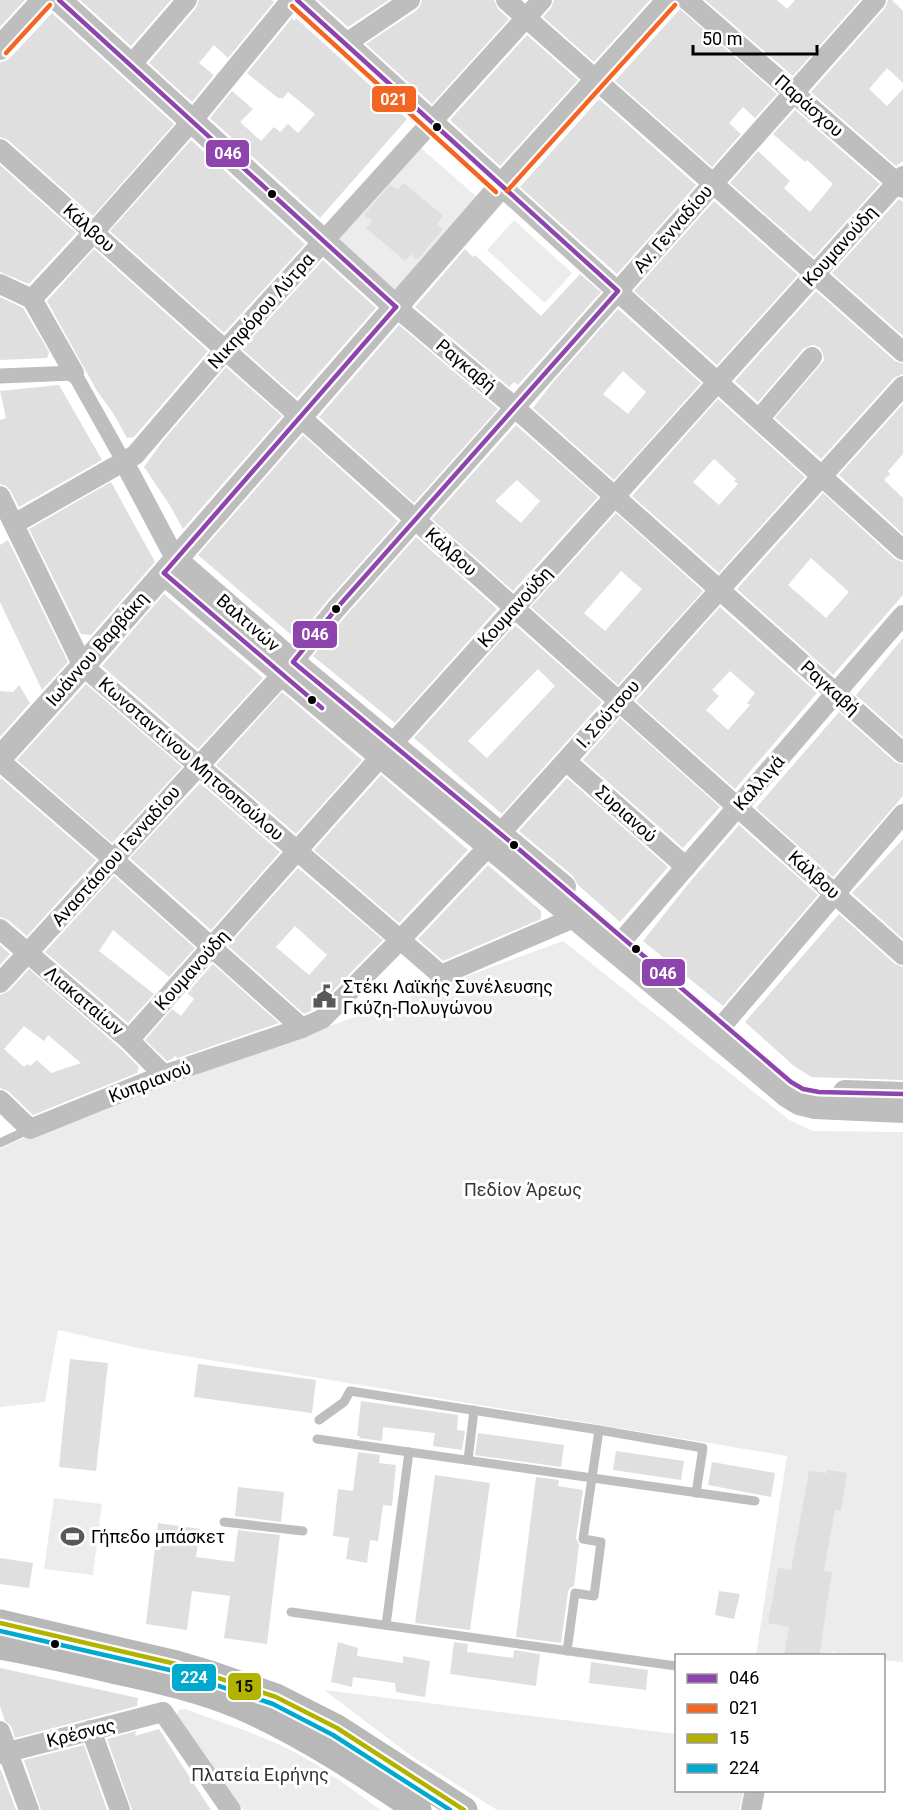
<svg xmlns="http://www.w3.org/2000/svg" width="903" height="1810" font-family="Roboto,sans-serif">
<rect width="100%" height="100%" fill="#fff"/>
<g fill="#ececec">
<polygon points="414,142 477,197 392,295 329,241"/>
<polygon points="514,220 572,273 545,303 487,250"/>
<polygon points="563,941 789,1120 813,1131 903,1132 903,1662 884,1660 884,1656 852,1655 831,1652 830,1656 756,1655 787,1456 138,1348 58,1330 45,1402 0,1407 0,1149 23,1138"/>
<polygon points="54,1498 102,1504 93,1575 44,1569"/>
<polygon points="324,1690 676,1734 676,1790 744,1791 739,1810 497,1810 410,1755"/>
<path d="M 185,1709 C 225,1724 267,1736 305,1758 C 331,1773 356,1793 381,1810 L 244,1810 L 231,1797 L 176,1716 L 179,1710 Z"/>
</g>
<g fill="#dfdfdf" fill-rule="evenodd">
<polygon points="0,0 25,0 0,27"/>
<polygon points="80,0 171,0 131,46"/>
<polygon points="199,0 272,0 274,2 228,58 214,45 199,63 214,75 192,102 149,63 196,8"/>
<polygon points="318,0 389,0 348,27"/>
<polygon points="422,0 494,0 498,9 509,19 432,104 366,44 417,10 420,6"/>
<polygon points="554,0 650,0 594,62 543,17 551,8"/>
<polygon points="705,0 777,0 787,9 795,0 860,0 793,76"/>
<polygon points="888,0 892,0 903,11 903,83 887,68 869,89 887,106 903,89 903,161 896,166 811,92 885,8"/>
<polygon points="680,9 777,94 755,118 743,107 729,123 741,134 712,167 615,81"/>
<polygon points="52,13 174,124 93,216 8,140 0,137 0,62 5,61 10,58"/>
<polygon points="292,18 294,21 296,18 407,119 320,218 210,118 232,91 253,109 240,122 261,141 274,127 280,132 288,124 298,133 315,114 288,92 283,98 278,98 247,73"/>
<polygon points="527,35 578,80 500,166 450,120"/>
<polygon points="599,99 696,185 617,274 520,187"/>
<polygon points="795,110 880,184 814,257 730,183 758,151 790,181 784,188 810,212 833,184 807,160 805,162 773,134"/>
<polygon points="191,140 305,244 224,333 110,231"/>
<polygon points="0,165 76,233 29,284 0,272"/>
<polygon points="404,183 443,216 437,224 443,229 417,260 411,254 405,261 366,228 372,221 365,216 365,214 390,185 398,189"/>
<polygon points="899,199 903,202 903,336 832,273"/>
<polygon points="714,201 798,275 717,365 634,291"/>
<polygon points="94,249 208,351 134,437 127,438 113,413 97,391 47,301"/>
<polygon points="465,249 473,257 475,255 541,316 580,274 601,292 518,385 514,382 509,387 415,307"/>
<polygon points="323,260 376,308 297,398 242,349"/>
<polygon points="816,291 895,361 903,364 903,374 894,378 821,459 775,418 821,364 824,360 823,354 820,348 814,345 809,346 803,349 758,402 735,381"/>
<polygon points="0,297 23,308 49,352 47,358 0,360"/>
<path d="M 618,309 L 701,383 L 614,480 L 533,408 L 554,381 ZM 623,371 L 646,392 L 628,414 L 603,394 Z"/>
<polygon points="399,325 498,409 414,503 319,417"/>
<polygon points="226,367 282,416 183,529 169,504 144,467 162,442"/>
<polygon points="59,385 102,460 19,507 10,490 6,486 0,484 0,420 6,418 0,391"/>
<path d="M 718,399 L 805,477 L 719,573 L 632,496 ZM 714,459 L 736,479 L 734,481 L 738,484 L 719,505 L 693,482 Z"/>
<polygon points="903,404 903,454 888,471 890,474 884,480 903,498 903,534 839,475"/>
<path d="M 516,425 L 598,497 L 513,591 L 432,519 ZM 517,480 L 540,501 L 521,523 L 495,501 Z"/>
<polygon points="303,435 398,521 327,601 296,639 198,555"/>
<polygon points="111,482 155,562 91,635 81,634 29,529"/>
<path d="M 823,493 L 895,559 L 903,562 L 903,595 L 833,675 L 737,589 ZM 811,558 L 849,592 L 826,618 L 788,585 Z"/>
<path d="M 616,513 L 703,591 L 618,685 L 531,607 ZM 621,571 L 642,589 L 605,631 L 584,613 Z"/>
<polygon points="416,537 497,609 395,723 313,656 345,617"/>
<polygon points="8,540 68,662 42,690 0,602 0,545"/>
<polygon points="164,594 263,678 198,749 102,666"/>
<path d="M 720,607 L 817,693 L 735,789 L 636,701 ZM 730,671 L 755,693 L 747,703 L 750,705 L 728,730 L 706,710 L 719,696 L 712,690 Z"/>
<path d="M 515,625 L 602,702 L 502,814 L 414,738 ZM 538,669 L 555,686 L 487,758 L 468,741 Z"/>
<polygon points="903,638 903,737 856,695"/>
<polygon points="86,684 182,767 112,843 17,760"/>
<polygon points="19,685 30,703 0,737 0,691 13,692"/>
<polygon points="282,692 362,760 296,834 216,765"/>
<polygon points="839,712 895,762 903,765 903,796 833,877 756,808"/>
<polygon points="620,718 720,807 683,848 583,760"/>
<polygon points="381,775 468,850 399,923 314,850"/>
<polygon points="1,778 96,860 27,936 8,920 0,917 0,780"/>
<polygon points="567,778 668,867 620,922 578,885 573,876 519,831"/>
<polygon points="200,783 280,852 211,930 130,858"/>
<polygon points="739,825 818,895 723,1006 643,941 689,883"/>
<polygon points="903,839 903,939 852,893"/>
<polygon points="488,865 541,911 541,919 443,961 418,939"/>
<path d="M 298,868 L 383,940 L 315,1009 L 304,1014 L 228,946 ZM 295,926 L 327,955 L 309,975 L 276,947 Z"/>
<polygon points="114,876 195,948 169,977 113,930 99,951 154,994 128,1023 45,952"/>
<polygon points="839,914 895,964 903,967 903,1080 811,1077 794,1066 745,1022"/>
<polygon points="0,945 10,954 0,965"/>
<polygon points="213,964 279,1023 178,1058 175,1056 172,1059 167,1061 145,1040 172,1009 181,1016 194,999 187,993"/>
<path d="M 29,969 L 121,1049 L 139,1067 L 137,1073 L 33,1115 L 8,1091 L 0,1088 L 0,995 L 9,991 ZM 24,1026 L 44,1041 L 48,1035 L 81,1063 L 51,1073 L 37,1060 L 30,1066 L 28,1064 L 24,1067 L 4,1049 Z"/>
<polygon points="70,1359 108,1363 96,1471 59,1467"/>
<polygon points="198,1364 316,1380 312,1413 194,1397"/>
<polygon points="361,1401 458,1415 457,1430 465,1431 462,1450 433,1446 435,1433 383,1427 382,1441 359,1438 360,1436 357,1436"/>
<polygon points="478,1433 564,1445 561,1467 475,1455"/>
<polygon points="616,1451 684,1461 681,1480 613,1470"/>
<polygon points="358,1452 380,1455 379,1463 396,1465 392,1506 383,1505 378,1541 370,1540 367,1563 346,1559 349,1538 333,1536 338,1489 353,1491"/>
<polygon points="712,1462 775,1473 771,1497 708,1485"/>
<polygon points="827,1470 847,1473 841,1511 835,1510 824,1571 832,1572 819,1656 784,1656 789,1627 768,1623 778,1568 791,1570 809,1471 827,1473"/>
<polygon points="435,1475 490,1483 470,1630 415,1623"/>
<polygon points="536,1477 559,1480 558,1486 583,1490 576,1538 579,1545 574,1586 570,1588 568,1592 561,1643 516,1637"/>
<polygon points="238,1487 284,1492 281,1522 235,1516"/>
<polygon points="158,1523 200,1529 196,1557 234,1562 238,1530 280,1535 267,1644 224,1638 230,1596 192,1591 187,1630 146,1624"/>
<polygon points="0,1558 33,1563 29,1588 0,1584"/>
<polygon points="719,1591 740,1594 734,1619 715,1615"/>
<polygon points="338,1642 358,1648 357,1656 403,1663 403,1656 430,1661 425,1697 396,1692 395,1683 353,1677 352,1687 331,1682"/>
<polygon points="454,1642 468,1644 467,1652 513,1658 514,1650 540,1654 536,1686 450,1674"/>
<polygon points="591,1662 648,1670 646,1690 589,1683"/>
<polygon points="0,1668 138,1698 137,1706 15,1738 11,1726 5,1721 0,1706"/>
<polygon points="159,1729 192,1781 211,1810 132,1810 107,1739 136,1731 135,1736"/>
<polygon points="84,1745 107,1810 41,1810 24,1760"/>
<polygon points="0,1770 1,1770 16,1810 0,1810"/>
</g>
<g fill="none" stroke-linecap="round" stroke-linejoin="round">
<g stroke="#bebebe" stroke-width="9">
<polyline points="0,1143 30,1129"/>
<polyline points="319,1420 344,1402 350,1391 599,1430 583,1539 601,1542 594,1596 575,1593 567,1651"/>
<polyline points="599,1430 703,1448 696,1493"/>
<polyline points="317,1439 755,1501"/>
<polyline points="468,1460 474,1410"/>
<polyline points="224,1522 303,1531"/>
<polyline points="291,1612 676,1666"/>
<polyline points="386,1625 409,1452"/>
</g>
<polyline stroke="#bebebe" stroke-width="15" points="0,376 74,373 124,462"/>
<g stroke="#bebebe" stroke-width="20">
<polyline points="506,0 903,352"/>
<polyline points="687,0 903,188"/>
<polyline points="345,44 410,0"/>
<polyline points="131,65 187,0"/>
<polyline points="0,149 903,955"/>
<polyline points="501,186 903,550"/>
<polyline points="0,284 32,299 74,373"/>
<polyline points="32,299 94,232 192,121 291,0"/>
<polyline points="396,307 505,399 903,753"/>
<polyline points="759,419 812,357"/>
<polyline points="124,462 176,560"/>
<polyline points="0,496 83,666 441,975 576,917"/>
<polyline points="14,524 135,455 225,350 542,0"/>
<polyline points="0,761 113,859 302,1028"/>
<polyline points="566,761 686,867"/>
<polyline points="0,929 129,1040 164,1075"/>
<polyline points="614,950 903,615"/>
<polyline points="0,983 282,675 336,609 876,0"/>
<polyline points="715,1034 903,814"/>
<polyline points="129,1040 392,744 903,176"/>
<polyline points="0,1100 30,1129 164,1075 302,1028 322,1019 400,940 488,847 903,386"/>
<polyline points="163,1712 231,1810"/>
<polyline points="91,1730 120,1810"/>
<polyline points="0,1731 29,1810"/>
<polyline points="0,1754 163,1712"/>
<polyline points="751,1810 755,1790"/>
</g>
<g stroke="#bebebe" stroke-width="24">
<polyline points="59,0 396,307"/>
<polyline points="297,0 501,186"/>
<polyline points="0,48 44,0"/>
<polyline points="176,560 293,662 564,887"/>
<path d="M 164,573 C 369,750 580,919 786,1095 L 799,1103 L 815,1107 L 903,1111"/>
<polyline points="0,758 83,666 501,186 669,0"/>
<polyline points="845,1092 903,1094"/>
</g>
<g stroke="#b8b8b8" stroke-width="27">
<polyline points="0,1623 176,1664 210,1674 276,1697 337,1728 464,1810"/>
<path d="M 0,1646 C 37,1653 75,1661 112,1670 C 155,1679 199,1689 240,1706 C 300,1732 364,1774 418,1810"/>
</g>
<defs>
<g id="bus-1">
<polyline points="59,0 396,307"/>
<polyline points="297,0 618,291 336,609 293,662 514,845 791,1082 803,1089 819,1092 903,1094"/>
<polyline points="164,573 322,708"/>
<polyline points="164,573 396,307"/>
</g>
<g id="bus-2">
<polyline points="292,6 496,192"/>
<polyline points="6,53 50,5"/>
<polyline points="507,191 675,5"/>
</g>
<polyline id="bus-3" points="0,1623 176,1664 276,1697 337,1728 464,1810"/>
<polyline id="bus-4" points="0,1631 174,1671 273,1704 333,1735 450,1810"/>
</defs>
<use href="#bus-1" stroke="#fff" stroke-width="9"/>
<use href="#bus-2" stroke="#fff" stroke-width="9"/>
<use href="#bus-3" stroke="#fff" stroke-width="9"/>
<use href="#bus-4" stroke="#fff" stroke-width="9"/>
<use href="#bus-1" stroke="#8e44ad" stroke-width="4.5"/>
<use href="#bus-2" stroke="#f26522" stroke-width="4.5"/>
<use href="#bus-3" stroke="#b2b200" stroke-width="4.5"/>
<use href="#bus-4" stroke="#00a9ce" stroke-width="4.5"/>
</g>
<defs>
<symbol id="civic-bare" viewBox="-9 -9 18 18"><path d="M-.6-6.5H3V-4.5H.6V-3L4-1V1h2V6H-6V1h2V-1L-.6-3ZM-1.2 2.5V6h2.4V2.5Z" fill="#595959" stroke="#fff" stroke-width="2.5" paint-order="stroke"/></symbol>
<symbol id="stadium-bare" viewBox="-9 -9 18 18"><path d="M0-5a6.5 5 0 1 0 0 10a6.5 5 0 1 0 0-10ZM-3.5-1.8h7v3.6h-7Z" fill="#595959" stroke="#fff" stroke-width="2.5" paint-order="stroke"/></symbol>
</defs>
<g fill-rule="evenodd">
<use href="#civic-bare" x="308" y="980" width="33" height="33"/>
<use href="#stadium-bare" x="56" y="1520" width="33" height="33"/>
</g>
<g fill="#000" stroke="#fff" stroke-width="2">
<circle cx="437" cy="127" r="5"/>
<circle cx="272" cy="194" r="5"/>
<circle cx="336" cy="609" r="5"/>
<circle cx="312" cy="700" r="5"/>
<circle cx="514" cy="845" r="5"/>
<circle cx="636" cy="949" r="5"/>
<circle cx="55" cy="1644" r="5"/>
</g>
<g text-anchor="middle" stroke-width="6" stroke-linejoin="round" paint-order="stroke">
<g font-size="18" fill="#000" stroke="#fff">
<text transform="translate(809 106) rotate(41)" y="6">Παράσχου</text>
<text transform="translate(89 228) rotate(42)" y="6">Κάλβου</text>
<text transform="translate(673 229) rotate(-49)" y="6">Αν. Γενναδίου</text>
<text transform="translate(840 246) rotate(-48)" y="6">Κουμανούδη</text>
<text transform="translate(261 311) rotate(-48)" y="6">Νικηφόρου Λύτρα</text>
<text transform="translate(466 366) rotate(40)" y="6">Ραγκαβή</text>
<text transform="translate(451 552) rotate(42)" y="6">Κάλβου</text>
<text transform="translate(515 607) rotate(-48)" y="6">Κουμανούδη</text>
<text transform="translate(248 623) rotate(41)" y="6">Βαλτινών</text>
<text transform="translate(97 649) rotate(-49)" y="6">Ιωάννου Βαρβάκη</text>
<text transform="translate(830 688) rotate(42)" y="6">Ραγκαβή</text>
<text transform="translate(608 714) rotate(-48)" y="6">Ι. Σούτσου</text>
<text transform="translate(191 759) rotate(41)" y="6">Κωνσταντίνου Μητσοπούλου</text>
<text transform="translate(759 783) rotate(-49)" y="6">Καλλιγά</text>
<text transform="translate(626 814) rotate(42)" y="6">Συριανού</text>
<text transform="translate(116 856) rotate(-48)" y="6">Αναστάσιου Γενναδίου</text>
<text transform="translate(814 875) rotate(42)" y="6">Κάλβου</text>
<text transform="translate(192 970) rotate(-48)" y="6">Κουμανούδη</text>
<text transform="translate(84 1001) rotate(40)" y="6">Λιακαταίων</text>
<text transform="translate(150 1082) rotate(-21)" y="6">Κυπριανού</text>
<text transform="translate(81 1733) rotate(-14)" y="6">Κρέσνας</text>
</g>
<g font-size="18" fill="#000" stroke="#fff" text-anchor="start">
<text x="343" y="993">Στέκι Λαϊκής Συνέλευσης<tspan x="343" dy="21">Γκύζη-Πολυγώνου</tspan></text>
<text x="91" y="1543">Γήπεδο μπάσκετ</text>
</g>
<g font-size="18" fill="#333" stroke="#fff">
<text x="523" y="1196">Πεδίον Άρεως</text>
<text x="260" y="1781">Πλατεία Ειρήνης</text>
</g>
</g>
<g stroke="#fff" stroke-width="2">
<rect x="371" y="85" width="46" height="28" rx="6" fill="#f26522"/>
<rect x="205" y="139" width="45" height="29" rx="6" fill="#8e44ad"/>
<rect x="292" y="620" width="46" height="29" rx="6" fill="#8e44ad"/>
<rect x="641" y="958" width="45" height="29" rx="6" fill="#8e44ad"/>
<rect x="171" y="1663" width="46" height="29" rx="6" fill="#00a9ce"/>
<rect x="227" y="1672" width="35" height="29" rx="6" fill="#b2b200"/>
</g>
<g font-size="16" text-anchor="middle" font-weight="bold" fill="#fff">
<text x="394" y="105">021</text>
<text x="228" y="159">046</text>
<text x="315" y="640">046</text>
<text x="663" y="979">046</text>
<text x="194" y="1683">224</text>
</g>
<g font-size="16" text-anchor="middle" font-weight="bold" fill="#111">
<text x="244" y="1692">15</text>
</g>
<rect x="675" y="1654" width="210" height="138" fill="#ffffff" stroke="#999999" stroke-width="1.5"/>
<rect x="687" y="1674" width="30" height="9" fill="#8e44ad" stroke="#999999" stroke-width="1.5"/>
<text x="729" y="1684" font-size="18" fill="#000000">046</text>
<rect x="687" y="1704" width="30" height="9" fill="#f26522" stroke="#999999" stroke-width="1.5"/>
<text x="729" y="1714" font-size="18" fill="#000000">021</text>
<rect x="687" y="1734" width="30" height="9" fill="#b2b200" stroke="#999999" stroke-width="1.5"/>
<text x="729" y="1744" font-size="18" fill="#000000">15</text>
<rect x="687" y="1764" width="30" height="9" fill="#00a9ce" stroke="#999999" stroke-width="1.5"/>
<text x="729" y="1774" font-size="18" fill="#000000">224</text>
<path d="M693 45v9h124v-9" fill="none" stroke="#000000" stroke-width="3"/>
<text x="702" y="45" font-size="18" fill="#000000" stroke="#ffffff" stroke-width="4.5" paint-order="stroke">50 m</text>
</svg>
